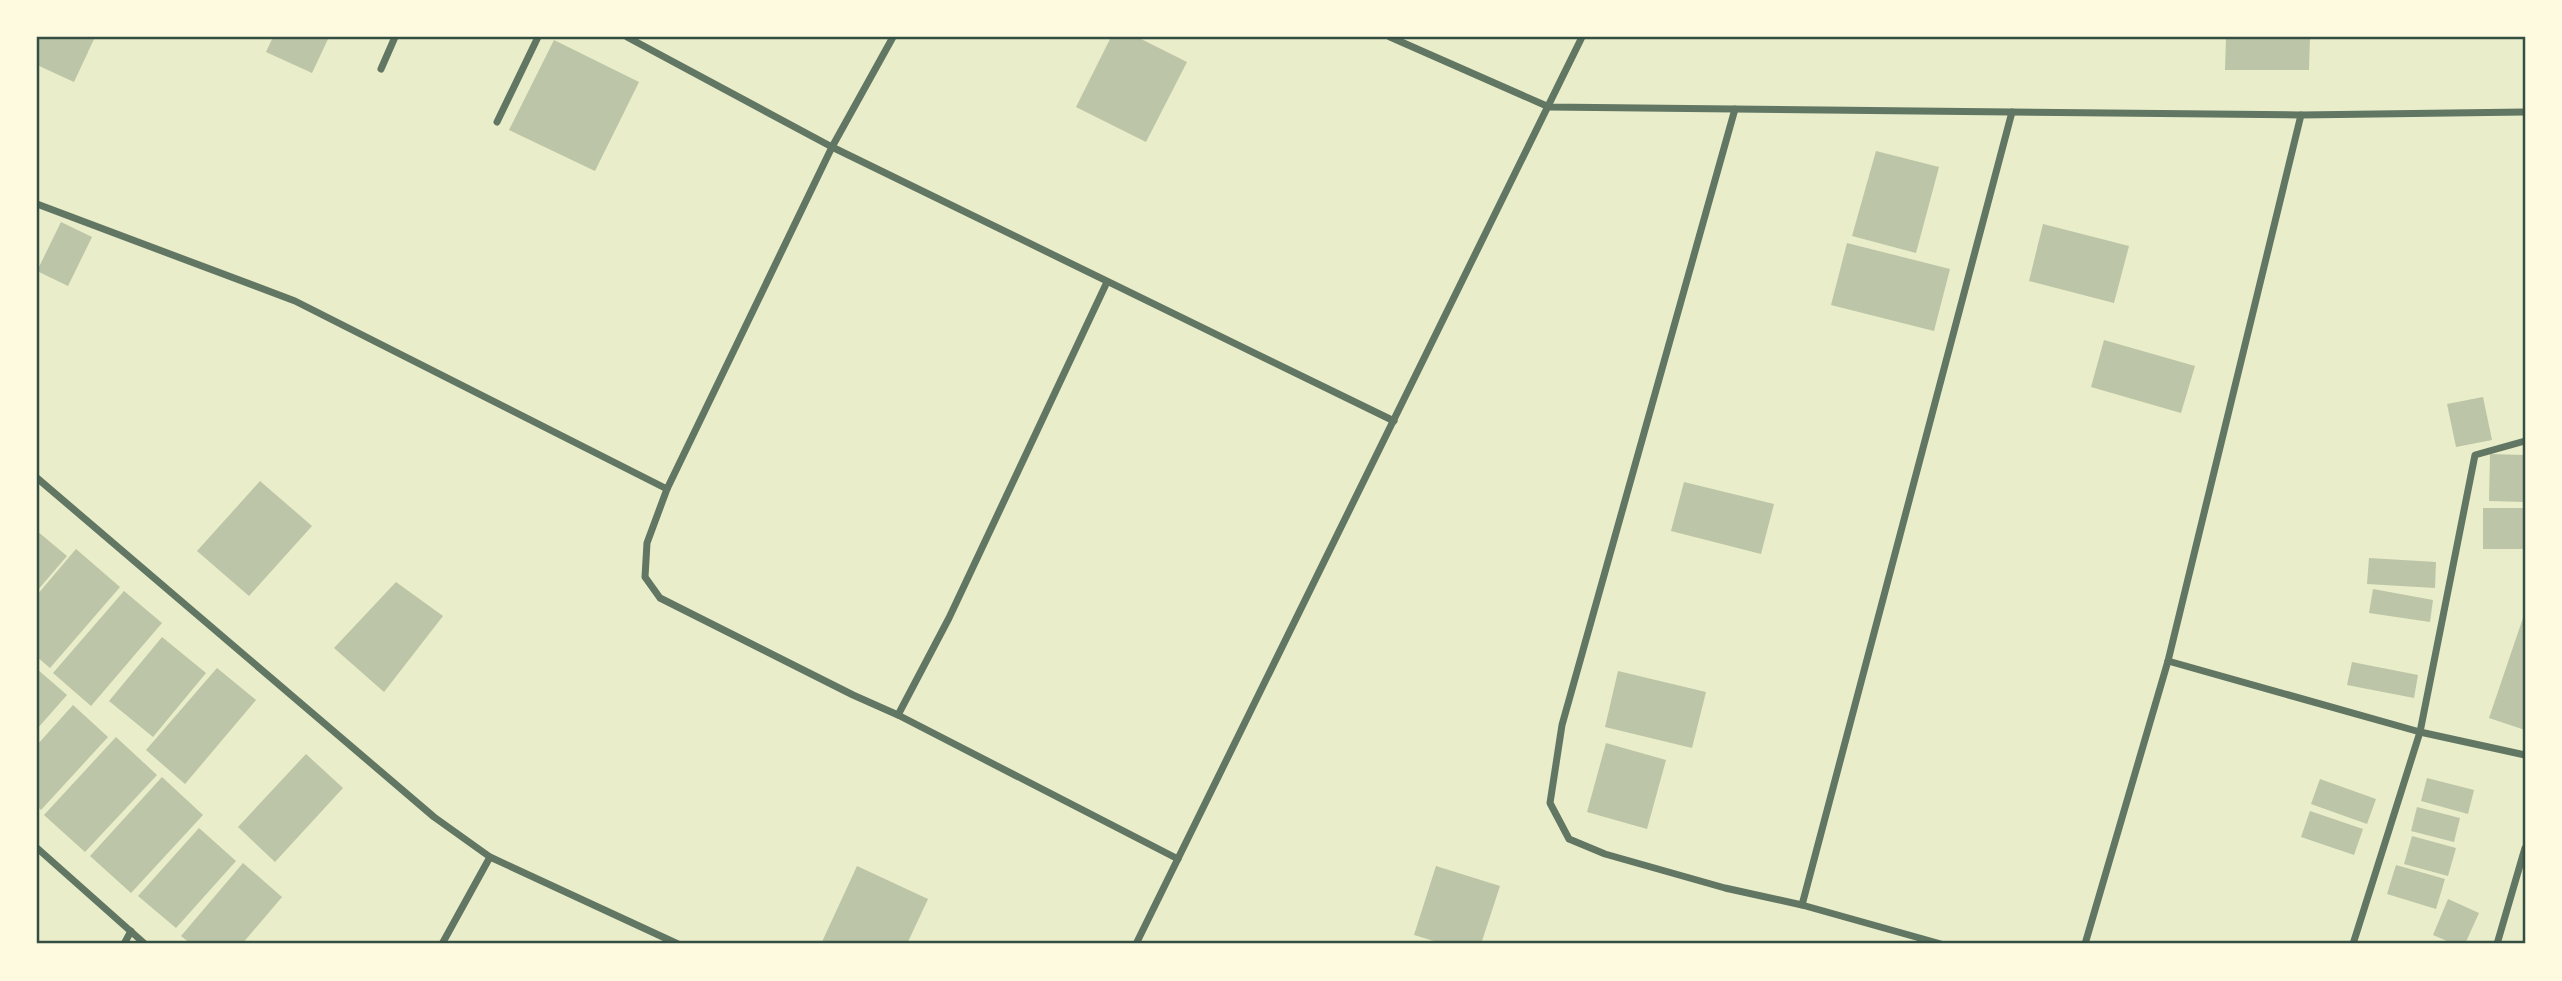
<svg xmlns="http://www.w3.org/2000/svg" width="2562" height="981" font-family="Lato,sans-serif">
<rect width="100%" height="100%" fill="#e9edc9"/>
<g fill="#bcc5a7">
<polygon points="37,37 95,37 74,82 37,65"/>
<polygon points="273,37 329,37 312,73 266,52"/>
<polygon points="1111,37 1137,37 1187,62 1146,142 1076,107"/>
<polygon points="2226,37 2310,37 2309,70 2225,70"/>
<polygon points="554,40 639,82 595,171 509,130"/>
<polygon points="1876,151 1939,167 1916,253 1852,236"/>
<polygon points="61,222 92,237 68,286 37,271"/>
<polygon points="2043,224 2129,246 2114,303 2029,281"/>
<polygon points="1847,243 1950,269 1934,331 1831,305"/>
<polygon points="2104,340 2195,366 2181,413 2091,387"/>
<polygon points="2483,397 2492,440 2456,447 2447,404"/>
<polygon points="2490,454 2525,455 2525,502 2489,501"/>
<polygon points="260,481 312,526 249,596 197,551"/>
<polygon points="1684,482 1774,504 1761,554 1671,531"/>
<rect x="2483" y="508" width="42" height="41"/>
<polygon points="37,531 67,556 37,591"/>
<polygon points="76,549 120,587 50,668 37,657 37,595"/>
<polygon points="2369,558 2436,562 2435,588 2367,584"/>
<polygon points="396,582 443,616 384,692 334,648"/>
<polygon points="2373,589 2433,600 2430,622 2369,613"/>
<polygon points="124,591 162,623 91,706 53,673"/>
<polygon points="2525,612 2525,730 2489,718"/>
<polygon points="162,637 206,673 153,737 109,701"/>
<polygon points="2352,662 2418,675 2414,698 2347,685"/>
<polygon points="217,668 256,700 185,784 146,750"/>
<polygon points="37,669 67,695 37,729"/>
<polygon points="1618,671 1706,692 1692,748 1605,727"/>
<polygon points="73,705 108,737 41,810 37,806 37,745"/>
<polygon points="116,737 157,775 85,852 44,815"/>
<polygon points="1606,743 1666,760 1647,829 1587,812"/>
<polygon points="306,754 343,788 275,862 238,827"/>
<polygon points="162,777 203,815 131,893 90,856"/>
<polygon points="2427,778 2474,790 2468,814 2421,801"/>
<polygon points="2320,779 2376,799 2367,824 2311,804"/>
<polygon points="2417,807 2460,818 2454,842 2411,831"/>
<polygon points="2310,811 2363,829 2354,855 2301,837"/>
<polygon points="199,828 236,861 176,928 138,896"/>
<polygon points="2412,836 2456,848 2448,876 2404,864"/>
<polygon points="243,863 282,897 242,944 191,944 181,936"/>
<polygon points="2396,865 2445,879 2436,909 2387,894"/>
<polygon points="857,866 928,899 907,944 821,944"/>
<polygon points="1436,866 1500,886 1481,944 1444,944 1414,935"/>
<polygon points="2448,899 2479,913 2465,944 2454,944 2433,935"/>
</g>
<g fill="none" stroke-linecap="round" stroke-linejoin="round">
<g stroke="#617663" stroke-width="7">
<polyline points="627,37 832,147 1394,421"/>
<polyline points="893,37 832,147 667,489 647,543 645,577 660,598 853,695 898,715 1178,859"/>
<polyline points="1390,37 1549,107 2301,115 2168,661 2085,944"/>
<polyline points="381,69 395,37"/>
<polyline points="1735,109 1562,725 1550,803 1569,839 1605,854 1725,888 1802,905"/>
<polyline points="2301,115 2525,112"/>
<polyline points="497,122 538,37"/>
<polyline points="37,204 295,301 667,489"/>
<polyline points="37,478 434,817 490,857 442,944"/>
<polyline points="2168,661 2420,732 2525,755"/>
<polyline points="898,715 949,618 1107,282"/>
<polyline points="37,848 145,944"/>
<polyline points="490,857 678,944"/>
<polyline points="124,944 131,931"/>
<polyline points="1136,944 1582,37"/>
<polyline points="1941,944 1802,905 2012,112"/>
<polyline points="2353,944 2420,732 2475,455 2525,441"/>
<polyline points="2497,944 2525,848"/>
</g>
</g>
<rect width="2562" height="981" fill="none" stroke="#fefae0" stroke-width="77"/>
<rect x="38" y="38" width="2486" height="904" fill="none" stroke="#344e41" stroke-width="2.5"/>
</svg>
